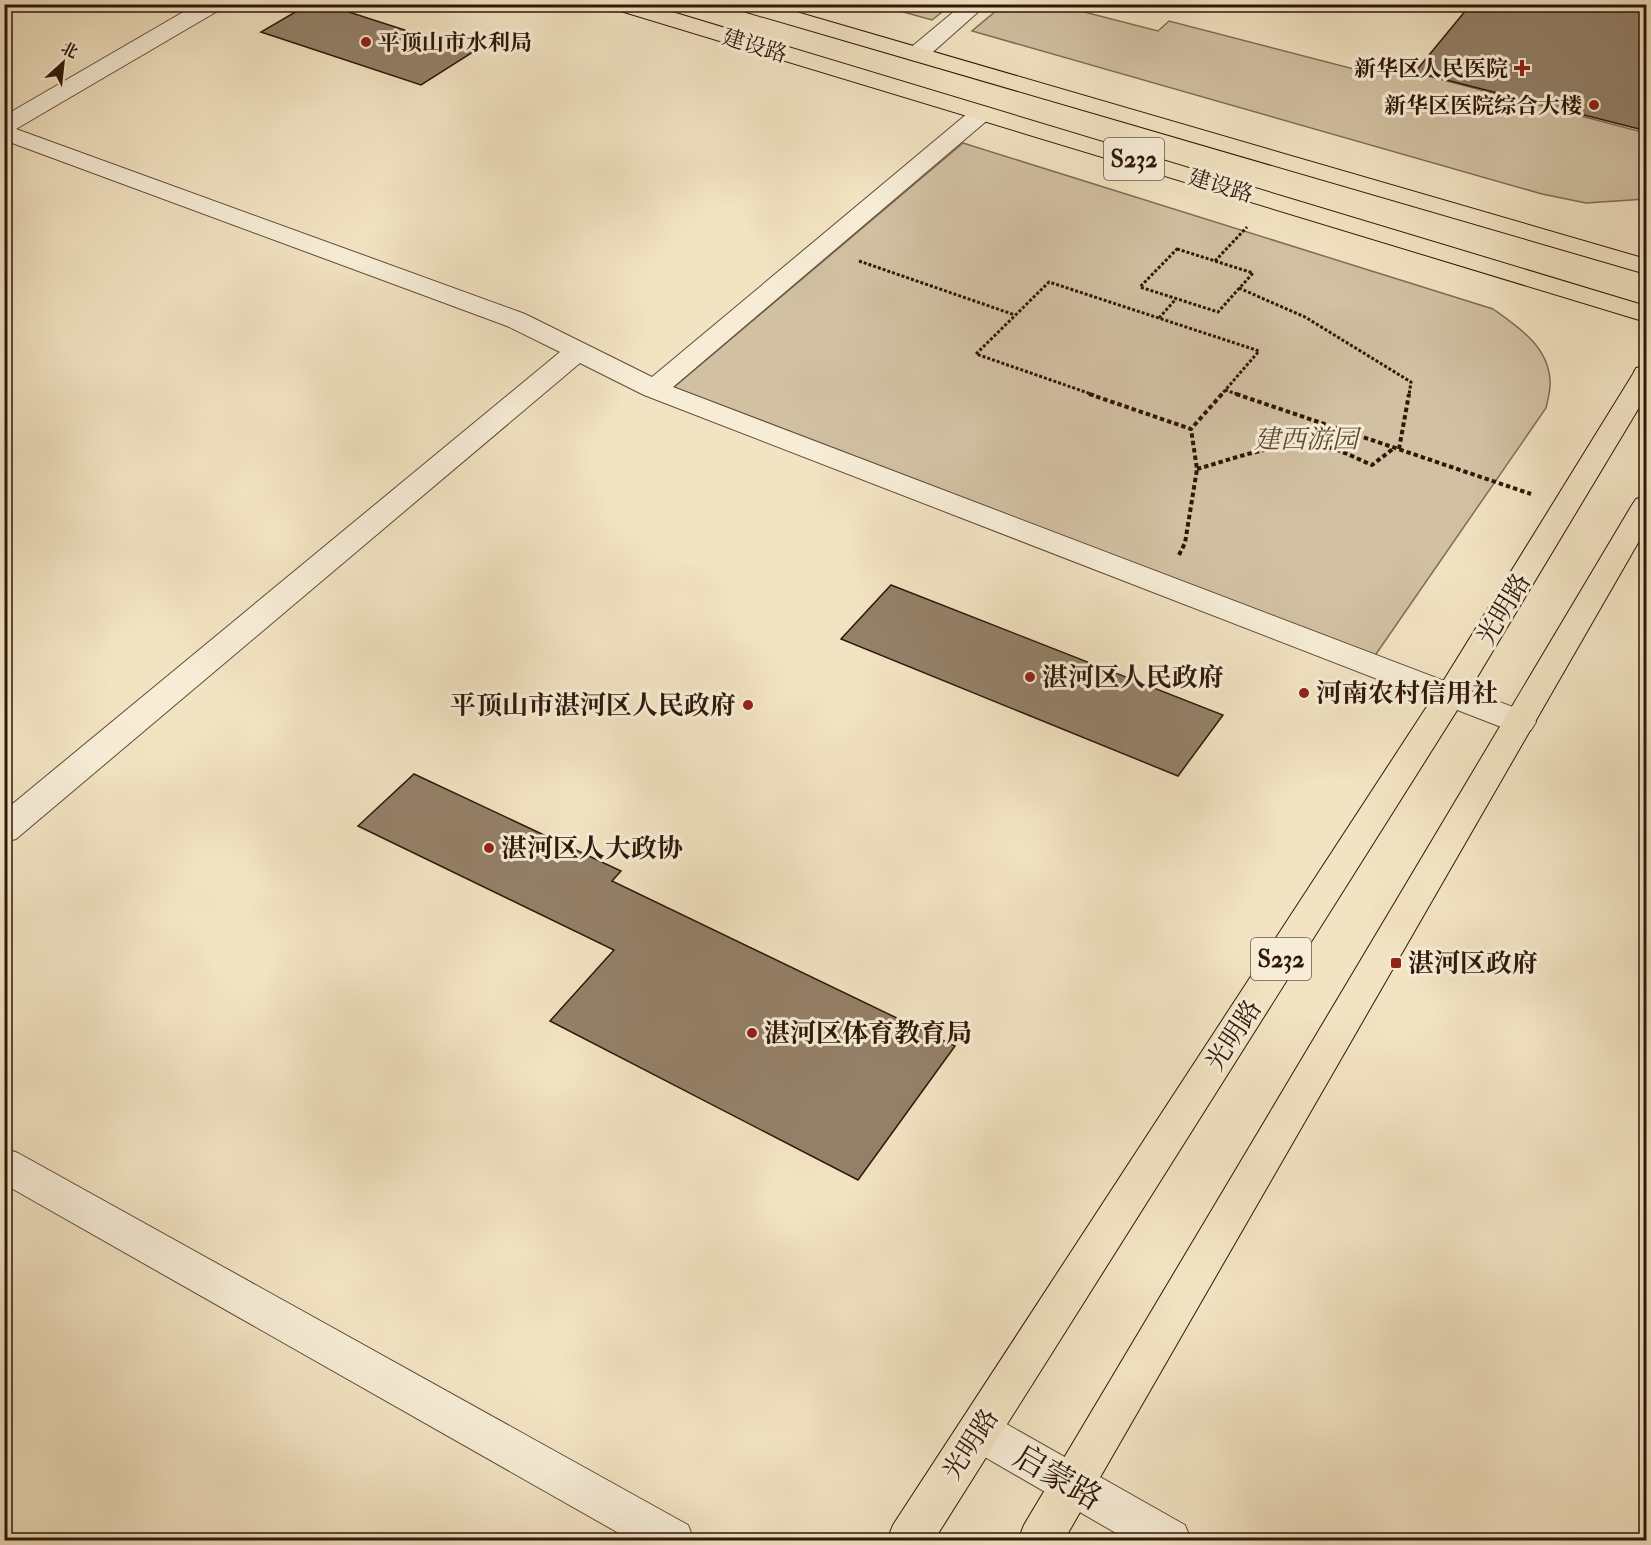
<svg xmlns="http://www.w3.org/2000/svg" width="1651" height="1545" font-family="'IM FELL Double Pica','Noto Serif SC',serif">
<rect width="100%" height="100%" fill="#f2e3c2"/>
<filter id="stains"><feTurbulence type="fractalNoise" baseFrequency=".00333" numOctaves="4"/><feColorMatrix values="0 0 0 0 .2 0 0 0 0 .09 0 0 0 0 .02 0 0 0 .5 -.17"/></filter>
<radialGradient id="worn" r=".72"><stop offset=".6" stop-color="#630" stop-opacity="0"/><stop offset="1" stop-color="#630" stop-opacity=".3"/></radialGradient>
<g fill="#d1c0a2" stroke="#806c55" stroke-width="1.5">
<polygon points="878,5 951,5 932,20"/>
<polygon points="1003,5 1057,5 1158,31 1169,21 1369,73 1378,63 1646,133 1646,199 1586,203 1542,194 972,31"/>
<path d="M 963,143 L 1493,309 C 1518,327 1548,346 1550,380 C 1551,389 1548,399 1546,408 L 1374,657 L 673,388 Z"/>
</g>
<g fill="#948169" stroke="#2f1708" stroke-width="1.5">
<polygon points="309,4 324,4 473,52 421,85 261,32"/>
<polygon points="1471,4 1647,4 1647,131 1415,72"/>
<polygon points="891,585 1223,715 1178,776 841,639"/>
<polygon points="414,774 621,871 612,881 955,1046 858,1180 550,1021 614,950 358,826"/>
</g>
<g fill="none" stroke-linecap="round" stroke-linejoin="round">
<defs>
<g id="minor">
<polygon points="197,4 223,4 221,9 16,129 525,314 652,377 974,108 982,106 990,108 994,113 990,118 673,387 1531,714 1536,722 1531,730 1520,733 1509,730 644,395 580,363 16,839 4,842 4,811 560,352 507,326 4,140 4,116"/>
<polygon points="963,4 987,4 925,59 917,61 909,59 906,54 909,49"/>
<polygon points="4,1148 18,1153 688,1525 694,1540 631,1540 4,1184"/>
<polygon points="979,1411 994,1417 1185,1525 1191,1540 1128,1540 964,1445 958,1431 964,1417"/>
</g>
<g id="major">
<polygon points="612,4 646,4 1646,306 1646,322 614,9"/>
<polygon points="734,4 769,4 1646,259 1646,274 736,9"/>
<polygon points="1646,366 1646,396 1461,704 934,1540 887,1540 893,1525 1439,688 1633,374 1636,368"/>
<polygon points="1646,496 1646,529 1064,1540 1018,1540 1024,1525 1632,505 1636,499"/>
</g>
</defs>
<use href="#minor" stroke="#604a36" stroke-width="2"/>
<use href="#major" stroke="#2f1708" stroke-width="2"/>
<g stroke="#2f1708" stroke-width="3" stroke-dasharray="3 2" stroke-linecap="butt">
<polygon points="1177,249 1253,273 1218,312 1140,287"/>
<polyline points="859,261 1015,315"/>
<polyline points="1215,261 1247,227"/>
<polyline points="1239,288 1305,317 1411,382 1409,395"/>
<polyline points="1159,318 1176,299"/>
<polyline points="1225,390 1240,395"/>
<polyline points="1094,395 976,354 1049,282 1259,351 1221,395"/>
</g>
<g stroke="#2f1708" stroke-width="4" stroke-dasharray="4.5 3" stroke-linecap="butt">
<polyline points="1089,394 1191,429 1222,394"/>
<polyline points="1236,394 1531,494"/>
<polyline points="1399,449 1409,394"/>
<path d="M 1197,469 C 1236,458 1279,441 1320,446 C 1338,448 1355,458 1372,465 L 1394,448"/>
<polyline points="1179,555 1185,543 1197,469 1191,429"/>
</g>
<use href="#minor" fill="#f7edd7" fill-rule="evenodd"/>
<use href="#major" fill="#f2e3c2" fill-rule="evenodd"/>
</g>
<g fill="#8f2418" stroke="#f7edd7" stroke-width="2">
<circle cx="366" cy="42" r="6"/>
<path d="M1519 59h6v6h6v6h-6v6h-6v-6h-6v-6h6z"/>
<circle cx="1594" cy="105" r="6"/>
<circle cx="1030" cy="677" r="6"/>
<circle cx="1304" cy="693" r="6"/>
<circle cx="748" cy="705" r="6"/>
<circle cx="489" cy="848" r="6"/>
<rect x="1390" y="957" width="12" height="12" rx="3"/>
<circle cx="752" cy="1033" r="6"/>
</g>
<g text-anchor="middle" stroke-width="6" stroke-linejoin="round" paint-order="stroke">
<g font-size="22" font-weight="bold" fill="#2f1708" stroke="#f7edd7" text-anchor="end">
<text x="378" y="50" text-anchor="start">平顶山市水利局</text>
<text x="1508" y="76">新华区人民医院</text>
<text x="1582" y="113">新华区医院综合大楼</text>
</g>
<g font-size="22" fill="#2f1708" stroke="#f7edd7">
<text transform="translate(755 45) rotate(17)" y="8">建设路</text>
<text transform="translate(1221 185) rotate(17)" y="8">建设路</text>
</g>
<g fill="#f7edd7" stroke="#6b5746" stroke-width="1.5">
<rect x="1104" y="138" width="60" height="42" rx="4.5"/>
<rect x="1251" y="938" width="60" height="42" rx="4.5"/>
</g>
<g font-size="24" font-weight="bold" fill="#2f1708">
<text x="1134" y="167">S232</text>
<text x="1281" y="967">S232</text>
</g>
<g font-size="26" font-style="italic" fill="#604a36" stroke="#f7edd7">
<text x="1306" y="448">建西游园</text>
</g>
<g font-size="26" fill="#2f1708" stroke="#f7edd7">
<text transform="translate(1503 609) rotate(-59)" y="9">光明路</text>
<text transform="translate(1233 1035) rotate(-57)" y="9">光明路</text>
<text transform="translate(970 1444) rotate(-57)" y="9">光明路</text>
</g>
<g font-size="26" font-weight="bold" fill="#2f1708" stroke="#f7edd7" text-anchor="start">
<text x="1042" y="686">湛河区人民政府</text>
<text x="1316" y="702">河南农村信用社</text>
<text x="736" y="714" text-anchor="end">平顶山市湛河区人民政府</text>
<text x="501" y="857">湛河区人大政协</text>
<text x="1408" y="972">湛河区政府</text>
<text x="764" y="1042">湛河区体育教育局</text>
</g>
<g font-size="32" fill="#2f1708" stroke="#f7edd7">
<text transform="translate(1058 1477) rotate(30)" y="11">启蒙路</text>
</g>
</g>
<rect width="1651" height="1545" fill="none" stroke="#f2e3c2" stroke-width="24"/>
<rect x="6" y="6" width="1639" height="1533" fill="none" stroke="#2f1708" stroke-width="3"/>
<rect x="12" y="12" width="1627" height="1521" fill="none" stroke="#2f1708" stroke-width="1.5"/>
<g transform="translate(63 63) rotate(27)" stroke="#f7edd7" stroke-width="4.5" paint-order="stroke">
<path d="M0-4.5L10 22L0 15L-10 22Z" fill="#2f1708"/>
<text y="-9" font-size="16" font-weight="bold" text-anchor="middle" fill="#2f1708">北</text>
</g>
<rect width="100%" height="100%" filter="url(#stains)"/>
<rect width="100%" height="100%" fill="url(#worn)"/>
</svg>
